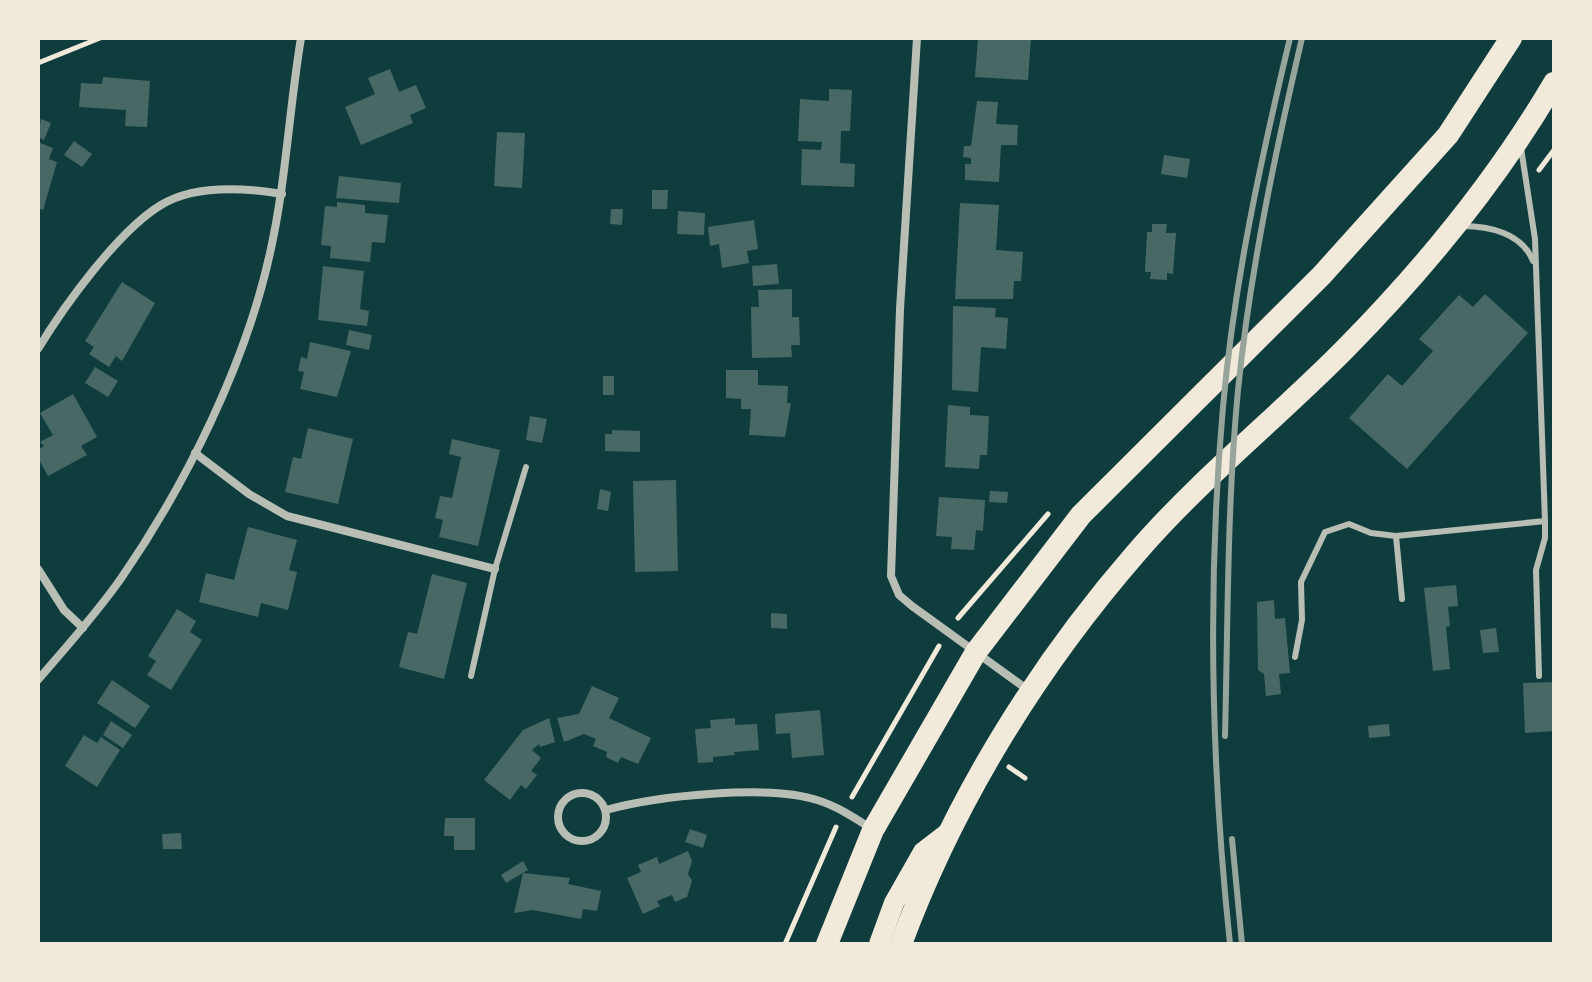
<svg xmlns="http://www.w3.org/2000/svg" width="1592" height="982" font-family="'Open Sans',sans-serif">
<rect width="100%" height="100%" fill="#0f3d3e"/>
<g fill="#486865">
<polygon points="978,38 1031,38 1028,80 975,77"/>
<polygon points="390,69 399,92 416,85 426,108 410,115 413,123 361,145 345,107 375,94 368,78"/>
<polygon points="103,77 150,81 147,127 125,126 126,110 79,107 81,83 102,84"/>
<polygon points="829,89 852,90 850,131 841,131 840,163 855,164 854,187 801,185 802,149 821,150 822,142 798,141 800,99 829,101"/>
<polygon points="977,101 998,102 996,124 1018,125 1017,145 1001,145 999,182 965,180 965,164 971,164 971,158 963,157 964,146 971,146"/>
<polygon points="41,119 51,123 44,140 38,137"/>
<polygon points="497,132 525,133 522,188 494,186"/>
<polygon points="74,141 92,154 82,167 64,155"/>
<polygon points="38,142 53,148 49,159 57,162 43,210 38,208"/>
<polygon points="1164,155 1190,159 1187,178 1161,174"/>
<polygon points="339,176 401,183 399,203 336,198"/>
<polygon points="652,190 668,190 667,209 652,209"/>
<polygon points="337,202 365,205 365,213 388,215 385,243 372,242 370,262 330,258 331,246 321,245 325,206 337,207"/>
<polygon points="960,203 999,205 996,250 1023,252 1021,281 1014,281 1013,299 955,299"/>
<polygon points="611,209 623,209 622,225 610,224"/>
<polygon points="678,211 705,213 704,235 677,234"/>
<polygon points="754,220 758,249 747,251 749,263 722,268 719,244 710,246 708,227"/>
<polygon points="1152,224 1167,224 1166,233 1176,233 1173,274 1167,273 1167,280 1150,279 1151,272 1145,272 1147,232 1152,232"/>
<polygon points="777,264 779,284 753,286 752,266"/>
<polygon points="323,266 364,271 360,309 369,311 367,326 318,320"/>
<polygon points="122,282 155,303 122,361 116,356 109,367 89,354 94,347 85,341"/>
<polygon points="792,289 792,317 799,317 800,345 791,345 792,357 752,358 751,307 759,307 758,290"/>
<polygon points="1485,294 1528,333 1407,469 1349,418 1388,374 1402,386 1433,351 1419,339 1459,295 1473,307"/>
<polygon points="953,306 996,308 995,317 1008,318 1006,349 981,347 978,392 952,390"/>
<polygon points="349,330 372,335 369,350 346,345"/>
<polygon points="310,342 351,351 337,397 300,389 304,372 298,371 301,357 307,359"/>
<polygon points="95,367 118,381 108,397 85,383"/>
<polygon points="726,370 758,370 758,385 788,386 787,403 791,403 785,437 749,435 751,409 741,409 741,399 726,398"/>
<rect x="603" y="376" width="11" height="19"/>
<polygon points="73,394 97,437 81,446 87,455 48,476 38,458 38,450 44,446 40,442 53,435 40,413"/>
<polygon points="948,405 970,407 970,415 989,416 987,455 980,455 979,469 945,467"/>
<polygon points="530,416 547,419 542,443 526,440"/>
<polygon points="308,428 353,439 338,504 285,492 293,457 301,459"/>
<polygon points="612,430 640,431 640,452 605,451 605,434 612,434"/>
<polygon points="452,439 500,450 478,546 439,537 443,520 435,518 440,496 452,498 461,457 449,454"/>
<polygon points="676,480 678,571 635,572 633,481"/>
<polygon points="600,489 611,492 608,511 597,509"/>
<polygon points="990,491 1008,492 1007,503 989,502"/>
<polygon points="939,497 985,500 983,531 976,530 974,550 951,549 952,537 936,536"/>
<polygon points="248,527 297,540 289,570 297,572 288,610 261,603 258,617 199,602 206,573 234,580"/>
<polygon points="432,574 467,583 444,679 399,667 408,632 417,634"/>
<polygon points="1456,585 1458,606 1448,607 1450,626 1446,627 1450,669 1433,671 1424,588"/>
<polygon points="1274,600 1275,619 1285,618 1290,673 1279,674 1281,694 1266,696 1264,674 1258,670 1257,602"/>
<polygon points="177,609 196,621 190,632 202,640 171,690 147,675 156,661 148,656"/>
<polygon points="771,613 787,614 787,629 771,628"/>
<polygon points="1496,628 1499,652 1483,653 1480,630"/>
<polygon points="112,680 150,706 135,728 97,703"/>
<polygon points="1554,682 1554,731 1525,733 1523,683"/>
<polygon points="592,686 619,698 609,718 651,738 638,764 621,757 618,763 606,757 607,752 593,746 596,739 584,734 564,742 557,718 579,714"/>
<polygon points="820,710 824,755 792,758 790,733 776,734 775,714"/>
<polygon points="549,718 555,742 540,747 539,744 532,750 541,758 531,771 537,775 526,789 521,785 510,800 484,780 523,730"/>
<polygon points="735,718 735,725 757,724 759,750 734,752 735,755 713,757 713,762 698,763 695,729 711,728 710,720"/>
<polygon points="111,721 132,735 123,748 103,735"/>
<polygon points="1389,724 1390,736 1369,738 1368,726"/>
<polygon points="84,735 97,743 101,737 120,750 97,787 65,766"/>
<polygon points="445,818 475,818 475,850 454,850 454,836 444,836"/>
<polygon points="690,829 707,835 703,848 685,842"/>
<polygon points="181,833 182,849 163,849 162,834"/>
<polygon points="688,851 692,861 688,874 692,881 687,897 675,902 672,895 657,901 660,906 643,914 627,878 641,872 638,865 657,857 659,864"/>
<polygon points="523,861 528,870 506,883 501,875"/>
<polygon points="523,873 570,878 568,884 601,891 597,911 583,909 581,919 533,910 514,913"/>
</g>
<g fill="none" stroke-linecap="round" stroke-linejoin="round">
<g stroke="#f1e9da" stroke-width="5">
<polyline points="38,63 100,38"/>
<polyline points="1539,170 1554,150"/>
<polyline points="958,618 1048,514"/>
<polyline points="1009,767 1025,778"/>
<polyline points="852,797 939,646"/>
<polyline points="785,944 836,827"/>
</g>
<g stroke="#b8beb3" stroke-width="6">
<path d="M 1462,226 C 1489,226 1522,233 1533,261"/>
<polyline points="1396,536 1402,599"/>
<polyline points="1295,657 1302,620 1301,582 1325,532 1349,524 1371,533 1396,536 1545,521 1535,239 1521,148"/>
<polyline points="471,676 495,569 526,467"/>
<polyline points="1539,676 1536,570 1545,538 1545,521"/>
</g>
<g stroke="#b8beb3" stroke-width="8">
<polyline points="917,38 900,309 891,576 899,595 912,606 1028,690"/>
<path d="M 38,349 C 64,306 118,231 161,205 C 195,184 246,188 282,194"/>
<polyline points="195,453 249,494 287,516 495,569"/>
<polyline points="38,569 64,610 83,628"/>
<path d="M 38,680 C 67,646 97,613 122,577 C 186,484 246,363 270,253 C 286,182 289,110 301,38"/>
<circle cx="582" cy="817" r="24"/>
<path d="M 606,810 C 656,796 769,784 817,800 C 837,806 855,818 872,829"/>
</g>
<polyline stroke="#f1e9da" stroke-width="20" points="879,944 894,903 923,852 949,832"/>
<g stroke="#f1e9da" stroke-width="22">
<polyline points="827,944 873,830 976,652 1081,515 1322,275 1448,135 1511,38"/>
<path d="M 901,944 C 954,801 1037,667 1137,552 C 1200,479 1277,418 1345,349 C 1424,269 1497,180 1554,83"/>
</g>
<g stroke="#97a49c" stroke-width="6">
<path d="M 1225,736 C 1228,620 1227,505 1238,390 C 1250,271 1275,154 1302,38"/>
<polyline points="1232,839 1242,944"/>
<path d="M 1230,944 C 1211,765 1207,586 1223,407 C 1234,282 1261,159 1290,38"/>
</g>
</g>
<rect width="1592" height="982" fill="none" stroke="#f1e9da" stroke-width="80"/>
</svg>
